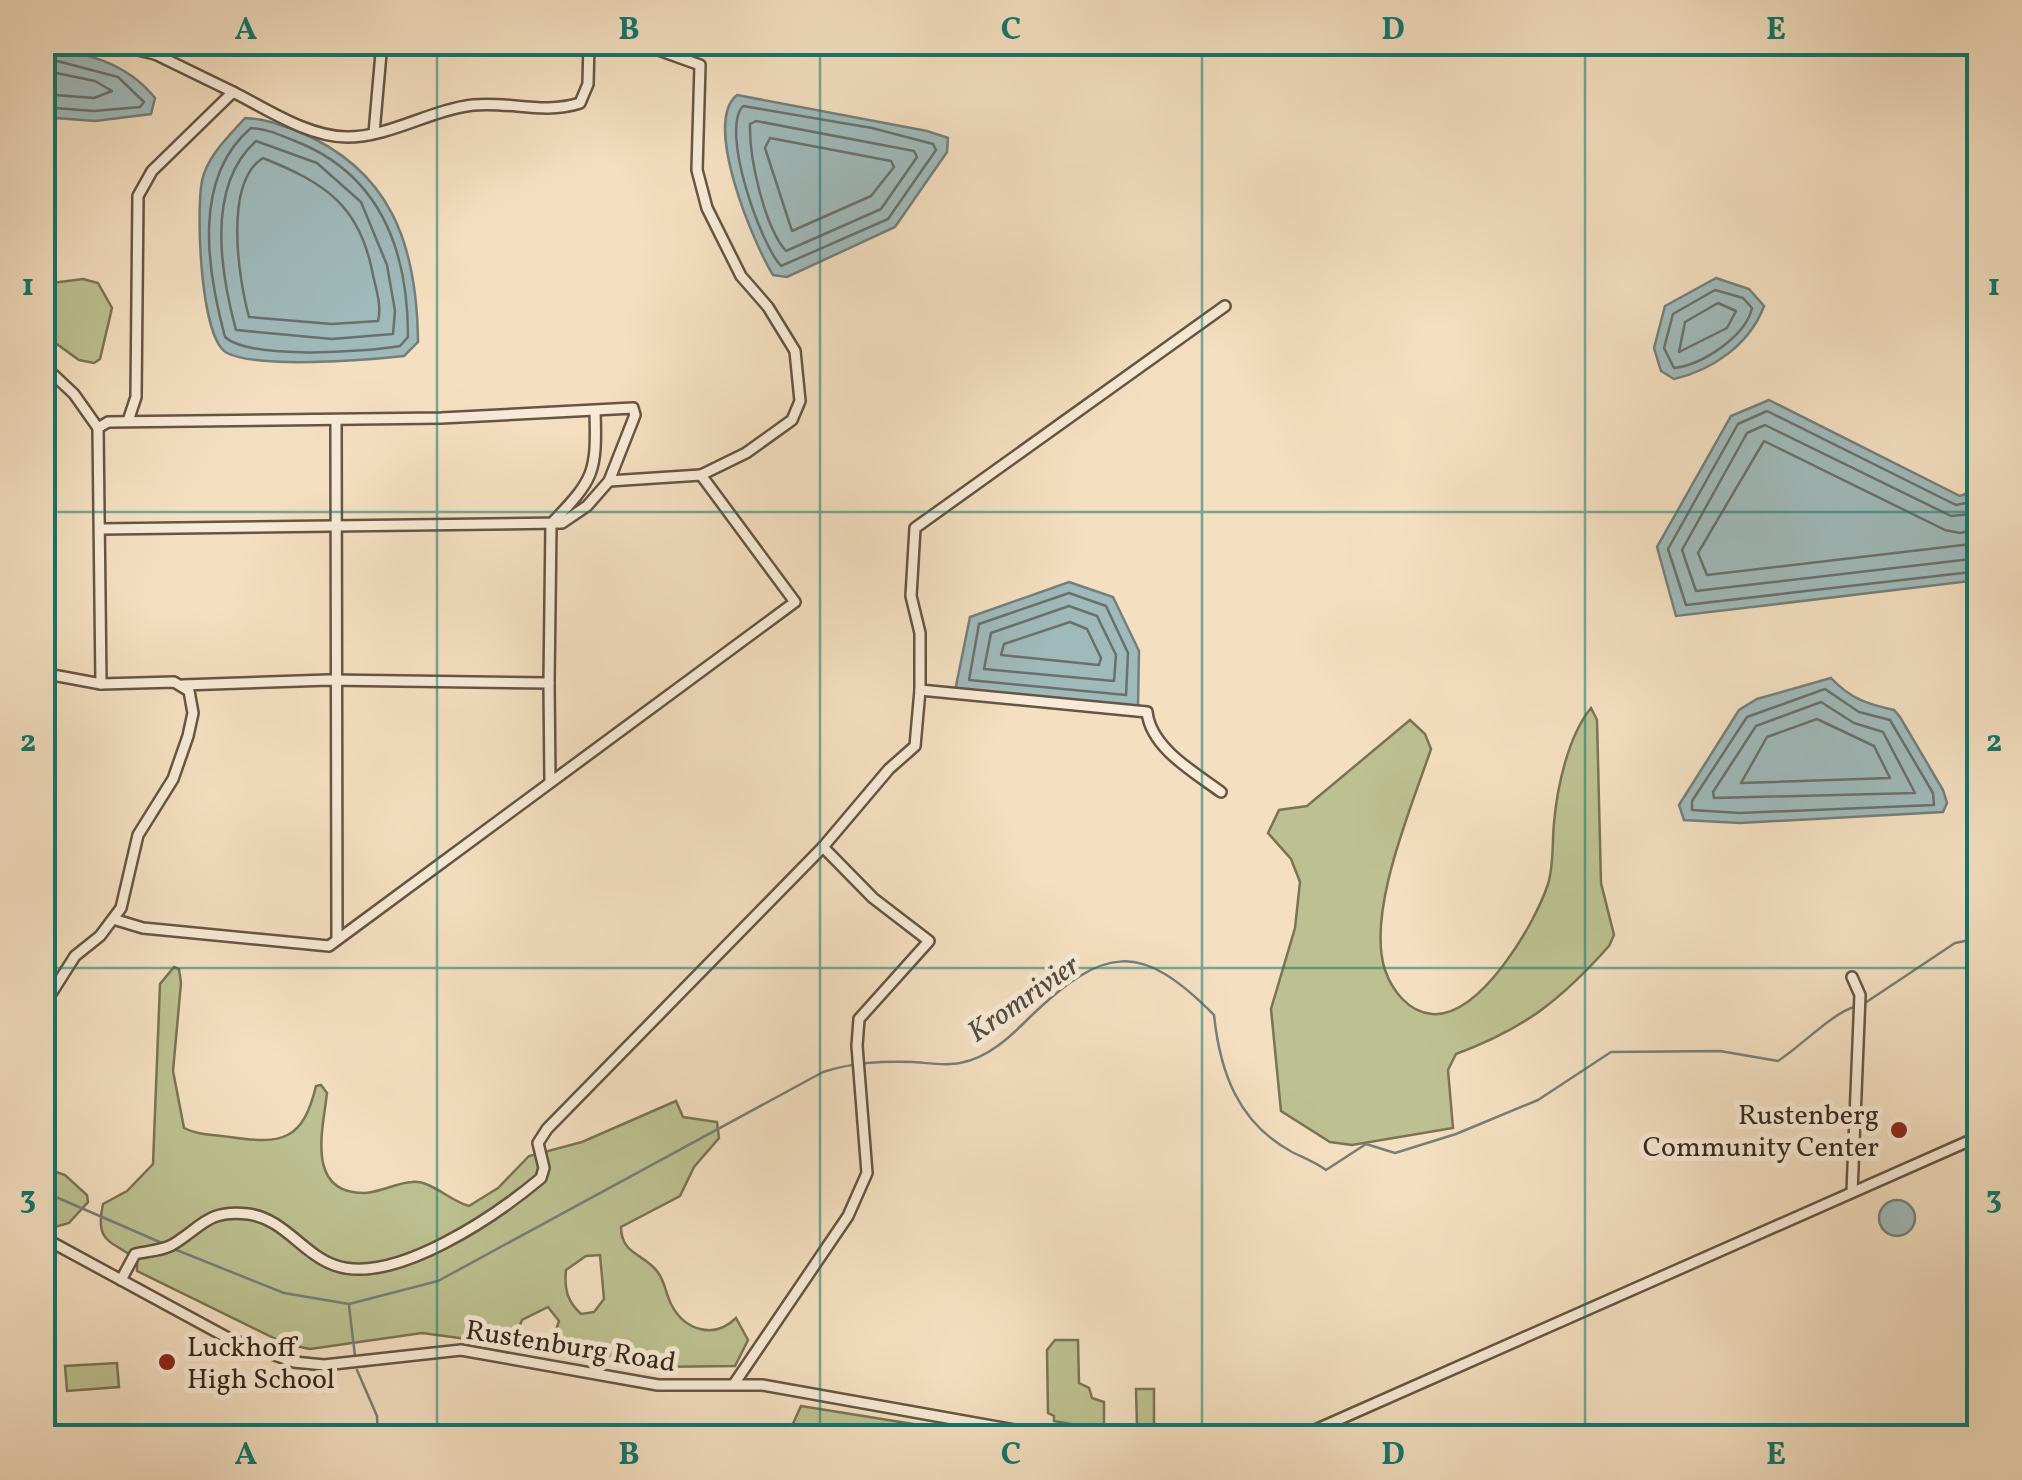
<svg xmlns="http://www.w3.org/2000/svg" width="2022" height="1480" font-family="Vollkorn,serif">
<rect width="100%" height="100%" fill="#f4dfc0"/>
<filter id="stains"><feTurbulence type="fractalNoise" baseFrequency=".002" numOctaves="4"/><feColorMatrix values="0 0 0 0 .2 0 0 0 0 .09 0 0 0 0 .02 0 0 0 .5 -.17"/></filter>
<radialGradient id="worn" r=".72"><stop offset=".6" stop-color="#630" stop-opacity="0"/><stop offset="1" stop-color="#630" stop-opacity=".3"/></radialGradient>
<g fill="#bdc191" stroke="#7a7456" stroke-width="2.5" fill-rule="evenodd">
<polygon points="83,279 98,283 112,308 100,359 94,363 79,360 43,334 43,284"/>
<path d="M 1591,708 L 1597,720 L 1601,883 L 1614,935 L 1609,946 C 1561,1000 1524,1029 1456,1054 L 1448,1070 L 1453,1128 L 1352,1145 L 1330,1142 L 1281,1111 L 1271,1009 L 1295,928 L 1300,882 L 1291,859 L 1268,833 L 1279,810 L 1307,806 L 1410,720 L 1425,734 L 1431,749 C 1412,806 1366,912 1385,970 C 1392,990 1408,1012 1432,1014 C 1480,1018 1535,924 1548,884 C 1554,865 1552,842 1554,823 C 1557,788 1568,736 1591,708 Z"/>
<path d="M 174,967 L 179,969 L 181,983 L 173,1071 L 184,1128 C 200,1136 213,1134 230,1137 C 283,1145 303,1140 316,1086 L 321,1085 L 327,1093 C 323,1129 305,1194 365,1193 C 381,1192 396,1183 412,1182 C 431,1180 450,1201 469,1206 L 498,1188 L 529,1156 L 582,1142 L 676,1101 L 683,1117 L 717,1122 L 719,1138 L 694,1167 L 680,1196 L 621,1227 C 621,1256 647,1254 659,1274 C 665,1283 666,1294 671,1304 C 684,1330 714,1340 736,1318 L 748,1340 L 735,1366 L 650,1367 L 549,1351 L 559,1321 L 548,1307 L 522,1320 L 512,1345 L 422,1333 L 310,1349 L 286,1344 L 137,1271 L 137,1260 C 113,1240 94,1245 103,1204 L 127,1191 L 153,1164 L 160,984 ZM 600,1255 L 604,1299 L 594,1312 L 581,1314 C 567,1301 564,1289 566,1270 L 586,1256 Z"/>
<polygon points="42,1167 65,1175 87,1195 88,1202 69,1223 55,1227 43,1221"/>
<polygon points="1055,1340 1078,1340 1079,1383 1089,1388 1092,1398 1104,1402 1104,1430 1054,1421 1054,1416 1048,1413 1047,1350"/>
<polygon points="117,1363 119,1387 67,1391 65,1366"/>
<polygon points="1136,1389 1154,1389 1154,1426 1137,1426"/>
<polygon points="801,1406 994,1437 868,1438 833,1432 787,1437"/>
</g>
<g fill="#9fbabb" stroke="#757f7b" stroke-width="2.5">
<path d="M 42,48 C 86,52 127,63 155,98 L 151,114 L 95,121 L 43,117 Z"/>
<path d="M 737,95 L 927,131 L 948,138 L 947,152 L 895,227 L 787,277 L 773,275 C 754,244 702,123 737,95 Z"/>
<path d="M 245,118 C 265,119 278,124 297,131 C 391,169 417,245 418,342 L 404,356 C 367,360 259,369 227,353 C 200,339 196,211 202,181 C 207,156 229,136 245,118 Z"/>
<path d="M 1716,278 L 1749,289 L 1764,306 C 1750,344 1713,370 1674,379 L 1661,371 L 1654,348 L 1665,306 Z"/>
<polygon points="1769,400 1960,496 1979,489 1979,580 1676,616 1657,547 1731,416"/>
<polygon points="1069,582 1113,597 1139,651 1138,707 955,691 970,617"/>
<path d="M 1831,678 C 1851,699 1867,704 1894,710 L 1900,717 L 1943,790 L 1947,803 L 1943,812 L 1740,823 L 1684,820 L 1679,805 L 1739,710 L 1757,699 Z"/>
<circle cx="1897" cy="1218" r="18"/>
</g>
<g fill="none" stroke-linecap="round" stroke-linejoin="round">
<g stroke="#6b706b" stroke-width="2.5">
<polyline points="42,57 118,77 144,102 140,107 94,111 42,107"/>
<polyline points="42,70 95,81 112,91 94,98 42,94"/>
<path d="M 743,106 L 872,128 L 933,144 L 936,150 L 888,219 L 781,266 C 760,243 720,130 743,106 Z"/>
<path d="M 756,121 L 914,151 L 917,157 L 881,209 L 786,251 C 764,226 749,157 750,124 Z"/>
<path d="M 251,128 C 268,129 280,135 295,141 C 380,174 408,250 408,337 L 400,346 C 366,352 250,360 225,337 C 207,270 192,178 251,128 Z"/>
<polygon points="770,138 891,161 894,167 871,196 792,231 765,148"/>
<path d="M 256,141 L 317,163 L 361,202 L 387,265 L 395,311 L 393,334 L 332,339 L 236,330 C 220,271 206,186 256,141 Z"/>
<path d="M 263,158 C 325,183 360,205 373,275 C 376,289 382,307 378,321 L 332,324 L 249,317 C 238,277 224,182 263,158 Z"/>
<path d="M 1715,290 L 1743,298 L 1752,308 C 1746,336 1702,365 1674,368 L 1664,348 L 1673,314 Z"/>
<polygon points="1718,303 1736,311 1727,328 1679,352 1685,322"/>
<polyline points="1980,500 1956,505 1767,411 1738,424 1668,549 1686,605 1980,571"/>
<polyline points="1980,513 1951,516 1765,425 1747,433 1682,550 1696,591 1980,558"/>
<polyline points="1980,529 1960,533 1945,530 1764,441 1698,553 1707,575 1980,543"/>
<polygon points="1069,593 1106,606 1128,653 1126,695 969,680 979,624"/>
<polygon points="1069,606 1097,616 1116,655 1114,681 984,669 991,633"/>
<polygon points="1070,622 1087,629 1101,658 1099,665 1001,655 1004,644"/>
<polygon points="1825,689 1859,712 1890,720 1933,793 1934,805 1740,813 1692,810 1692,801 1747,717"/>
<polygon points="1821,702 1854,723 1883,732 1915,793 1714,798 1713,792 1756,726"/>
<polygon points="1817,719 1874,746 1890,778 1741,783 1767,737"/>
</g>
<g stroke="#757f7b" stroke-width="2.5">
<polyline points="1865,1003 1955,943 1980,938"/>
<polyline points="42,1191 162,1243"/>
<path d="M 174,1249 L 284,1293 L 349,1304 L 438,1281 L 823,1072 C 854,1062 882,1061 914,1062 C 928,1063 946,1066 960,1063 C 988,1058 1010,1037 1029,1018 C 1104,945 1141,941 1214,1015 C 1220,1072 1238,1123 1292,1152 C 1304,1158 1315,1162 1326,1170 L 1366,1144 L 1395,1153 L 1456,1134 L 1538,1100 L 1611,1052 L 1720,1051 L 1778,1061 C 1801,1046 1833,1013 1854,1007"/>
<polyline points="349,1306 355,1356"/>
<polyline points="357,1370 377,1416 378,1438"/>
</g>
<defs>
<g id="minor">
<polyline points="103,42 155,54"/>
<polyline points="589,52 619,42"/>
<path d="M 233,92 C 267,109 308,137 347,137 C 390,137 430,110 473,105 C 510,101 543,115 580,103 L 588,84 L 589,42"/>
<polyline points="374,133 382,42"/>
<polyline points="42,364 74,394 98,428"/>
<polyline points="336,420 337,937"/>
<polyline points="128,421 136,397 138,196 152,171 233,92 155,54 156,42"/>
<polyline points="609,481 701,475"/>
<polyline points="42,673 101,684"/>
<polyline points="549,683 550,781"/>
<path d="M 182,685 L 329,680 L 549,683 L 551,524 C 594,479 597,474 595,411"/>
<path d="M 1221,792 C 1194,772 1151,748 1147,712 L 920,690 L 920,633 L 911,596 L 915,528 L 1225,306"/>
<polyline points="113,919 143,928 329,946 795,602 701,475 746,453 792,420 800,401 795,351 768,307 741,276 707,208 697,170 700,65 636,42"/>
<polyline points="1852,977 1860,995 1852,1192"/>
<polyline points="42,1008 75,956 100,936 121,908 138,835 173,779 188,736 193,713 189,691 174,682 101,684 98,428 108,422 441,418 633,408 635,415 609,481 587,506 562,523 101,529"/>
<polyline points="42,1237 228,1338 294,1362 324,1365 461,1350 658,1385 762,1385 1059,1438"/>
<path d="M 121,1280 L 135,1254 C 147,1251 161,1251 172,1245 C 202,1227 208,1209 248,1214 C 283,1218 303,1254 334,1265 C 394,1287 498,1214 541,1178 L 544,1168 L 538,1143 L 547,1129 L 823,847"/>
<polyline points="734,1384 848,1216 867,1173 857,1046 859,1019 929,941 873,898 823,847 889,769 915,746 920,690"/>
<polyline points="1297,1438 1980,1136"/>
</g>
</defs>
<use href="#minor" stroke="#654" stroke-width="14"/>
<use href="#minor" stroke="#f8ead6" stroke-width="9"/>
</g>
<path fill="none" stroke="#0f766e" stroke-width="2.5" stroke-opacity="0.55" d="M 437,42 L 437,1438M 820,42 L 820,1438M 1202,42 L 1202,1438M 1585,42 L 1585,1438M 42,512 L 1980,512M 42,968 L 1980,968"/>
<g fill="#8f2418" stroke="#f8ead6" stroke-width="4">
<circle cx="1899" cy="1130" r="10"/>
<circle cx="167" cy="1362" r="10"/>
</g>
<g text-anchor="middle" stroke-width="10" stroke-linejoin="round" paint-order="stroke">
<g font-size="28" fill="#37271b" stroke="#f8ead6" text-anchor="end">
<text x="1879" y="1124">Rustenberg<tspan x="1879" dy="32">Community Center</tspan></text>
<text x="187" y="1356" text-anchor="start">Luckhoff<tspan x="187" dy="32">High School</tspan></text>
</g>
<g font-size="28" fill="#37271b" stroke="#f8ead6">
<text transform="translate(571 1345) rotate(9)" y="10">Rustenburg Road</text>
</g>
<g font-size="30" font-style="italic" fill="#514c43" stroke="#f8ead6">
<text transform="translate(1023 998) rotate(-35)" y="10">Kromrivier</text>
</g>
</g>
<rect width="2022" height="1480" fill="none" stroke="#f4dfc0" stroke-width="110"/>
<rect x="55" y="55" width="1912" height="1370" fill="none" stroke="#0f766e" stroke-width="4"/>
<g font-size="32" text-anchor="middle" font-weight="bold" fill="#0f766e">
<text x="246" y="39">A</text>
<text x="629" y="39">B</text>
<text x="1011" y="39">C</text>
<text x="1393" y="39">D</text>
<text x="1776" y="39">E</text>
<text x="28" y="295">1</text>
<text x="1994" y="295">1</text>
<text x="28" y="751">2</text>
<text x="1994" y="751">2</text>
<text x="28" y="1208">3</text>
<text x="1994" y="1208">3</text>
<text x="246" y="1464">A</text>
<text x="629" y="1464">B</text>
<text x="1011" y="1464">C</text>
<text x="1393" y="1464">D</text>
<text x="1776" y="1464">E</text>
</g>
<rect width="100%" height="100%" filter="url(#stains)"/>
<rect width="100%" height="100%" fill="url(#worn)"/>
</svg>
